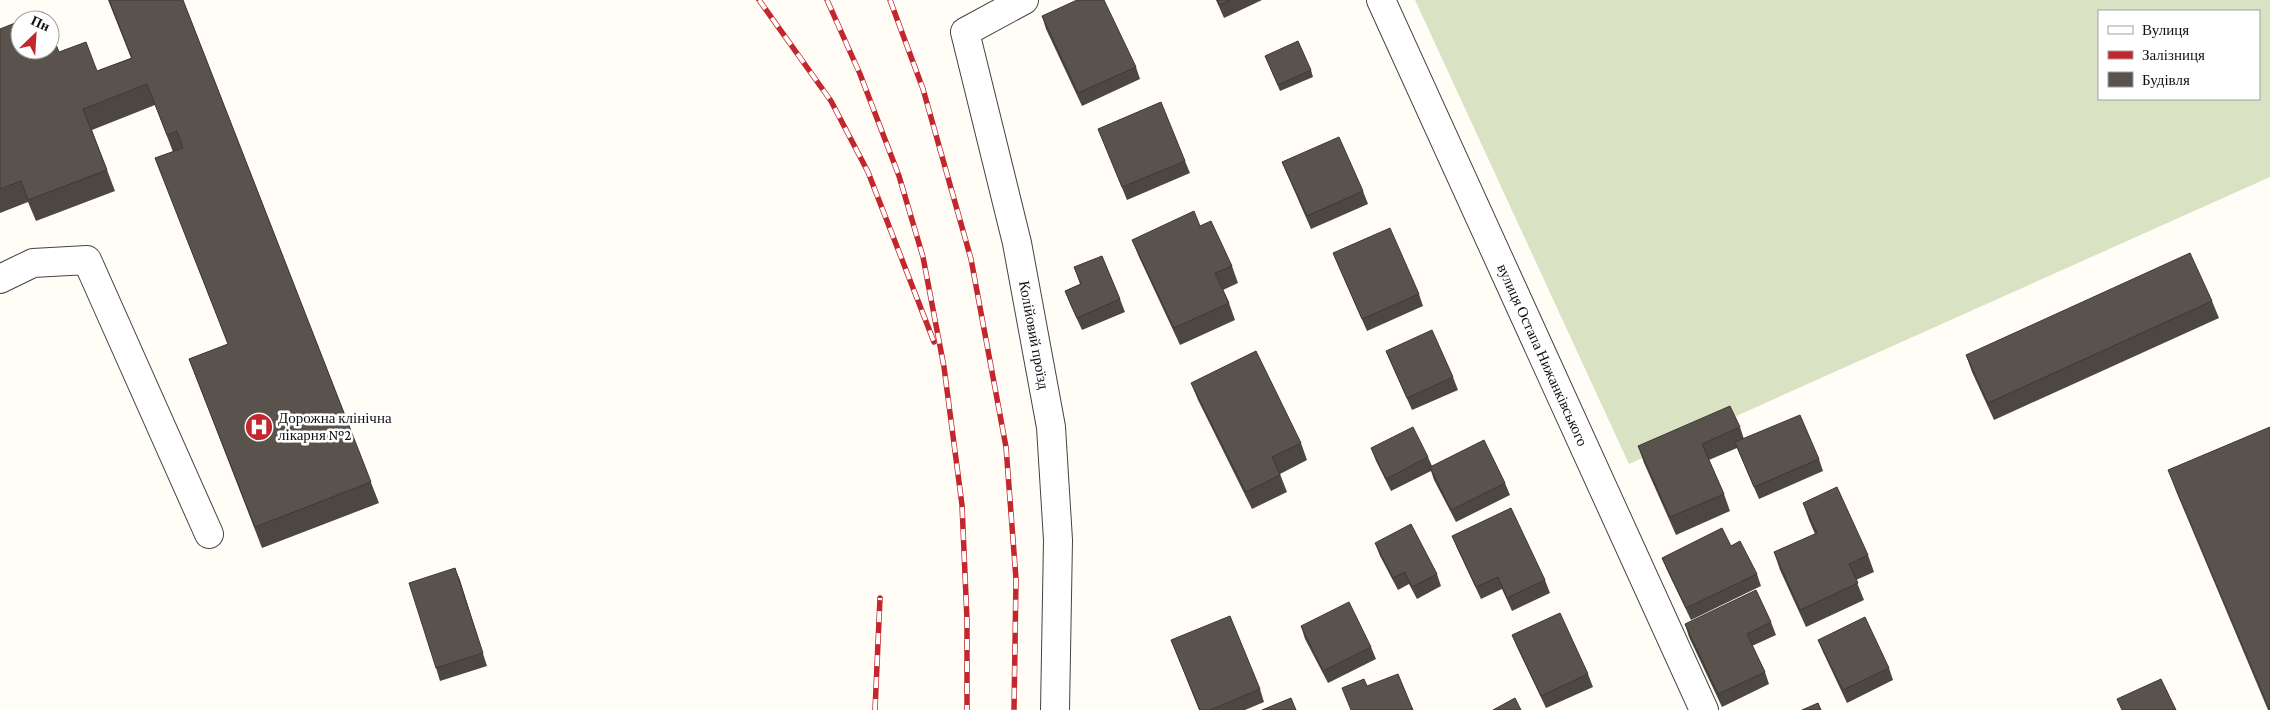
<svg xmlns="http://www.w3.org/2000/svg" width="2270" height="710" font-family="'Crimson Pro',serif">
<rect width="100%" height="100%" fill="#fffdf5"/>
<path fill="#d9e3c4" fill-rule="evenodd" d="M 1415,0 L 2270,0 L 2270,177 L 1629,464 ZM 2099,11 L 2259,11 L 2259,99 L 2099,99 Z"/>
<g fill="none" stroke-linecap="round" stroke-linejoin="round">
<defs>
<g id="minor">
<path id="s1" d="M 1024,0 L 965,32 L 1017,243 L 1051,427 L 1058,540 L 1055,710"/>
<path id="s2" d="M 1381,0 L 1704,710"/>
<polyline points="0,279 33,263 87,260 209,534"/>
</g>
</defs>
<use href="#minor" stroke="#444" stroke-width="30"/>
<use href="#minor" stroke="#fff" stroke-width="28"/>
<defs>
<g id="rail">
<polyline points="759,0 831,101 868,172 934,342"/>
<polyline points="827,0 860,74 899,176 923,257 944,367 962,505 967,620 967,710"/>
<polyline points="890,0 923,89 971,259 1006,447 1016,579 1014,710"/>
<polyline points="875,710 880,598"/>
</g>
</defs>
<use href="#rail" stroke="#c4262e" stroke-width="5.5"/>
<use href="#rail" stroke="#fff" stroke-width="4" stroke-dasharray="11" stroke-linecap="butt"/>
</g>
<g fill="#4d4742">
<polygon points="108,0 183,0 379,503 262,548 189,359 228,344 155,158 173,152 155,105 92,130 115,191 36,221 28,202 0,213 0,29 97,71 131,58"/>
<polygon points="1216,0 1262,0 1224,18"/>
<polygon points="1042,16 1136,67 1140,79 1082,106 1046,29"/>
<polygon points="1265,56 1311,70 1313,77 1280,91"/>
<polygon points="1098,129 1185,161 1190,173 1127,200"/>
<polygon points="1282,162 1363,191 1368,204 1311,229 1287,174"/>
<polygon points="1200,226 1232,266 1238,283 1223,290 1229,303 1235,320 1180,345 1139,257 1132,240"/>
<polygon points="1333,253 1419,294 1423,306 1367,331 1338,265"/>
<polygon points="1074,267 1120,299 1125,312 1082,330 1070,304 1065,291 1080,284"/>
<polygon points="2212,301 2219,318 1994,420 1972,372 1966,355"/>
<polygon points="1386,351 1453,377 1458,390 1412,410 1391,363"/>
<polygon points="1191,383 1301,443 1307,460 1280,474 1287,492 1252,509 1198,400"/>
<polygon points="1740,427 1744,439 1819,459 1823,471 1759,499 1737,448 1709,460 1724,494 1730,511 1676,535 1644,463 1638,446"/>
<polygon points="1371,448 1428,457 1432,466 1505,483 1510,495 1456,522 1434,480 1431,471 1391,491 1376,461"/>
<polygon points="2168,470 2270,710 2268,710 2176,491"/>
<polygon points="1803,503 1868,555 1874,572 1856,580 1864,600 1806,627 1780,570 1774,552 1815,534 1809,520"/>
<polygon points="1452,536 1545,580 1550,593 1512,611 1502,589 1481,599 1457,548"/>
<polygon points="1375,543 1437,574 1441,586 1417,599 1409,584 1398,590 1380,556"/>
<polygon points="1731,546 1757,574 1761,586 1691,620 1667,570 1662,558"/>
<polygon points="455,568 487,666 440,681 436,668"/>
<polygon points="1771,622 1776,635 1752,646 1765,672 1769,684 1722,707 1689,637 1685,624"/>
<polygon points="1301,626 1371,647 1376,659 1328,683 1305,639"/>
<polygon points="1512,635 1588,674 1593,687 1546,708 1517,647"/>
<polygon points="1171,640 1260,689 1264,702 1245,710 1199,710"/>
<polygon points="1818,640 1889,668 1893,680 1847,703 1823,652"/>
</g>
<polygon fill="#3f3936" points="455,568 460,580 487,666 483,653"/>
<g fill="#5a524d" stroke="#3f3936">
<polygon points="109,0 183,0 371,482 255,527 189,359 228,344 155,158 183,148 177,131 167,135 147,84 83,109 107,170 28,200 21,181 0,189 0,29 20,21 20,50 50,50 50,30 59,52 86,42 97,71 132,58"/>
<polygon points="1077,0 1104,0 1136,67 1078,93 1042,16"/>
<polygon points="1217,0 1230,0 1220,5"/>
<polygon points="43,12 46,20 23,20"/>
<polygon points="1298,41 1311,70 1278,85 1265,56"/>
<polygon points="1161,102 1185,161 1122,187 1098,129"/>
<polygon points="1339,137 1363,191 1307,216 1282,162"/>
<polygon points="1194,211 1200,226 1211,221 1232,266 1215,273 1229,303 1174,328 1132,240"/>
<polygon points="1390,228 1419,294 1362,319 1333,253"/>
<polygon points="2190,253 2212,301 1988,403 1966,355"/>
<polygon points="1102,256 1120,299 1077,318 1065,291 1081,284 1074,267"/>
<polygon points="1432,330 1453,377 1407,398 1386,351"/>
<polygon points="1256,351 1301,443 1272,457 1280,475 1246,492 1191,383"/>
<polygon points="1730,406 1740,427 1702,444 1724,494 1670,517 1638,446"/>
<polygon points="1800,415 1819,459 1754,487 1735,442"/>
<polygon points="1413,427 1428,457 1386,479 1371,448"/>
<polygon points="2270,427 2270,710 2168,470"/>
<polygon points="1484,440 1505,483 1451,510 1430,467"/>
<polygon points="1837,487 1868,555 1849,564 1858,583 1800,610 1774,552 1817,533 1803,503"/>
<polygon points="1511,508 1545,580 1507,598 1498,577 1476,587 1452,536"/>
<polygon points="1411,524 1437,574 1412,587 1405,572 1393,578 1375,543"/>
<polygon points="1722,528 1731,546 1740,541 1757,574 1686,608 1662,558"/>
<polygon points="455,568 483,653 436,668 409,583"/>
<polygon points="1756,590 1771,622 1747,634 1765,672 1718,694 1685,624"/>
<polygon points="1349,602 1371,647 1323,671 1301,626"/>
<polygon points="1560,613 1588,674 1541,696 1512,635"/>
<polygon points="1230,616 1260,689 1210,710 1200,710 1171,640"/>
<polygon points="1865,617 1889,668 1843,690 1818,640"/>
<polygon points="1398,674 1413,710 1351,710 1342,688 1364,679 1367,686"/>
<polygon points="2161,679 2176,710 2122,710 2117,699"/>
<polygon points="1291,698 1296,710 1262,710"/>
<polygon points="1515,698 1521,710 1493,710"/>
<polygon points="1818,703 1821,710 1802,710"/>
</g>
<defs>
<symbol id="hospital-disc" viewBox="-11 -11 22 22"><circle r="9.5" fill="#c4262e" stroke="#fff"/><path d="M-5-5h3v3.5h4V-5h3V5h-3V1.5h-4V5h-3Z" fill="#fff"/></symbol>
</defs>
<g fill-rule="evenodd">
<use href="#hospital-disc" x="243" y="411" width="32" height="32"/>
</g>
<g text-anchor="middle" stroke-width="5" stroke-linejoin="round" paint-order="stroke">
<g font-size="15" fill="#111" stroke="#fff">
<text dy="5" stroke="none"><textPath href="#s1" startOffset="378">Колійовий проїзд</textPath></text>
<text dy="5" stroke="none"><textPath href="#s2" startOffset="390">вулиця Остапа Нижанківського</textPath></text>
</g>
<g font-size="15" fill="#111" stroke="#fff" text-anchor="start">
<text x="278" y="423">Дорожна клінічна<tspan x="278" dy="17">лікарня №2</tspan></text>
</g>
</g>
<rect x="2098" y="10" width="162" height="90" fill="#ffffff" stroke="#a0a0a0"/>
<rect x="2108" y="26" width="25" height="8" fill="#ffffff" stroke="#a0a0a0"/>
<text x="2142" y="35" font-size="15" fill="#111111">Вулиця</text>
<rect x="2108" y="51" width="25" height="8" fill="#c4262e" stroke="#a0a0a0"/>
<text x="2142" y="60" font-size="15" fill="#111111">Залізниця</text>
<rect x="2108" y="72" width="25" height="15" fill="#5a524d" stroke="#a0a0a0"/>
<text x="2142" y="85" font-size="15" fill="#111111">Будівля</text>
<g transform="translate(35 35) rotate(25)"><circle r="24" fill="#ffffff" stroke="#a0a0a0"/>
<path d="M0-4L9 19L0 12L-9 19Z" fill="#c4262e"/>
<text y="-8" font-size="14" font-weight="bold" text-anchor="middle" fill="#111111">Пн</text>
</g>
</svg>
